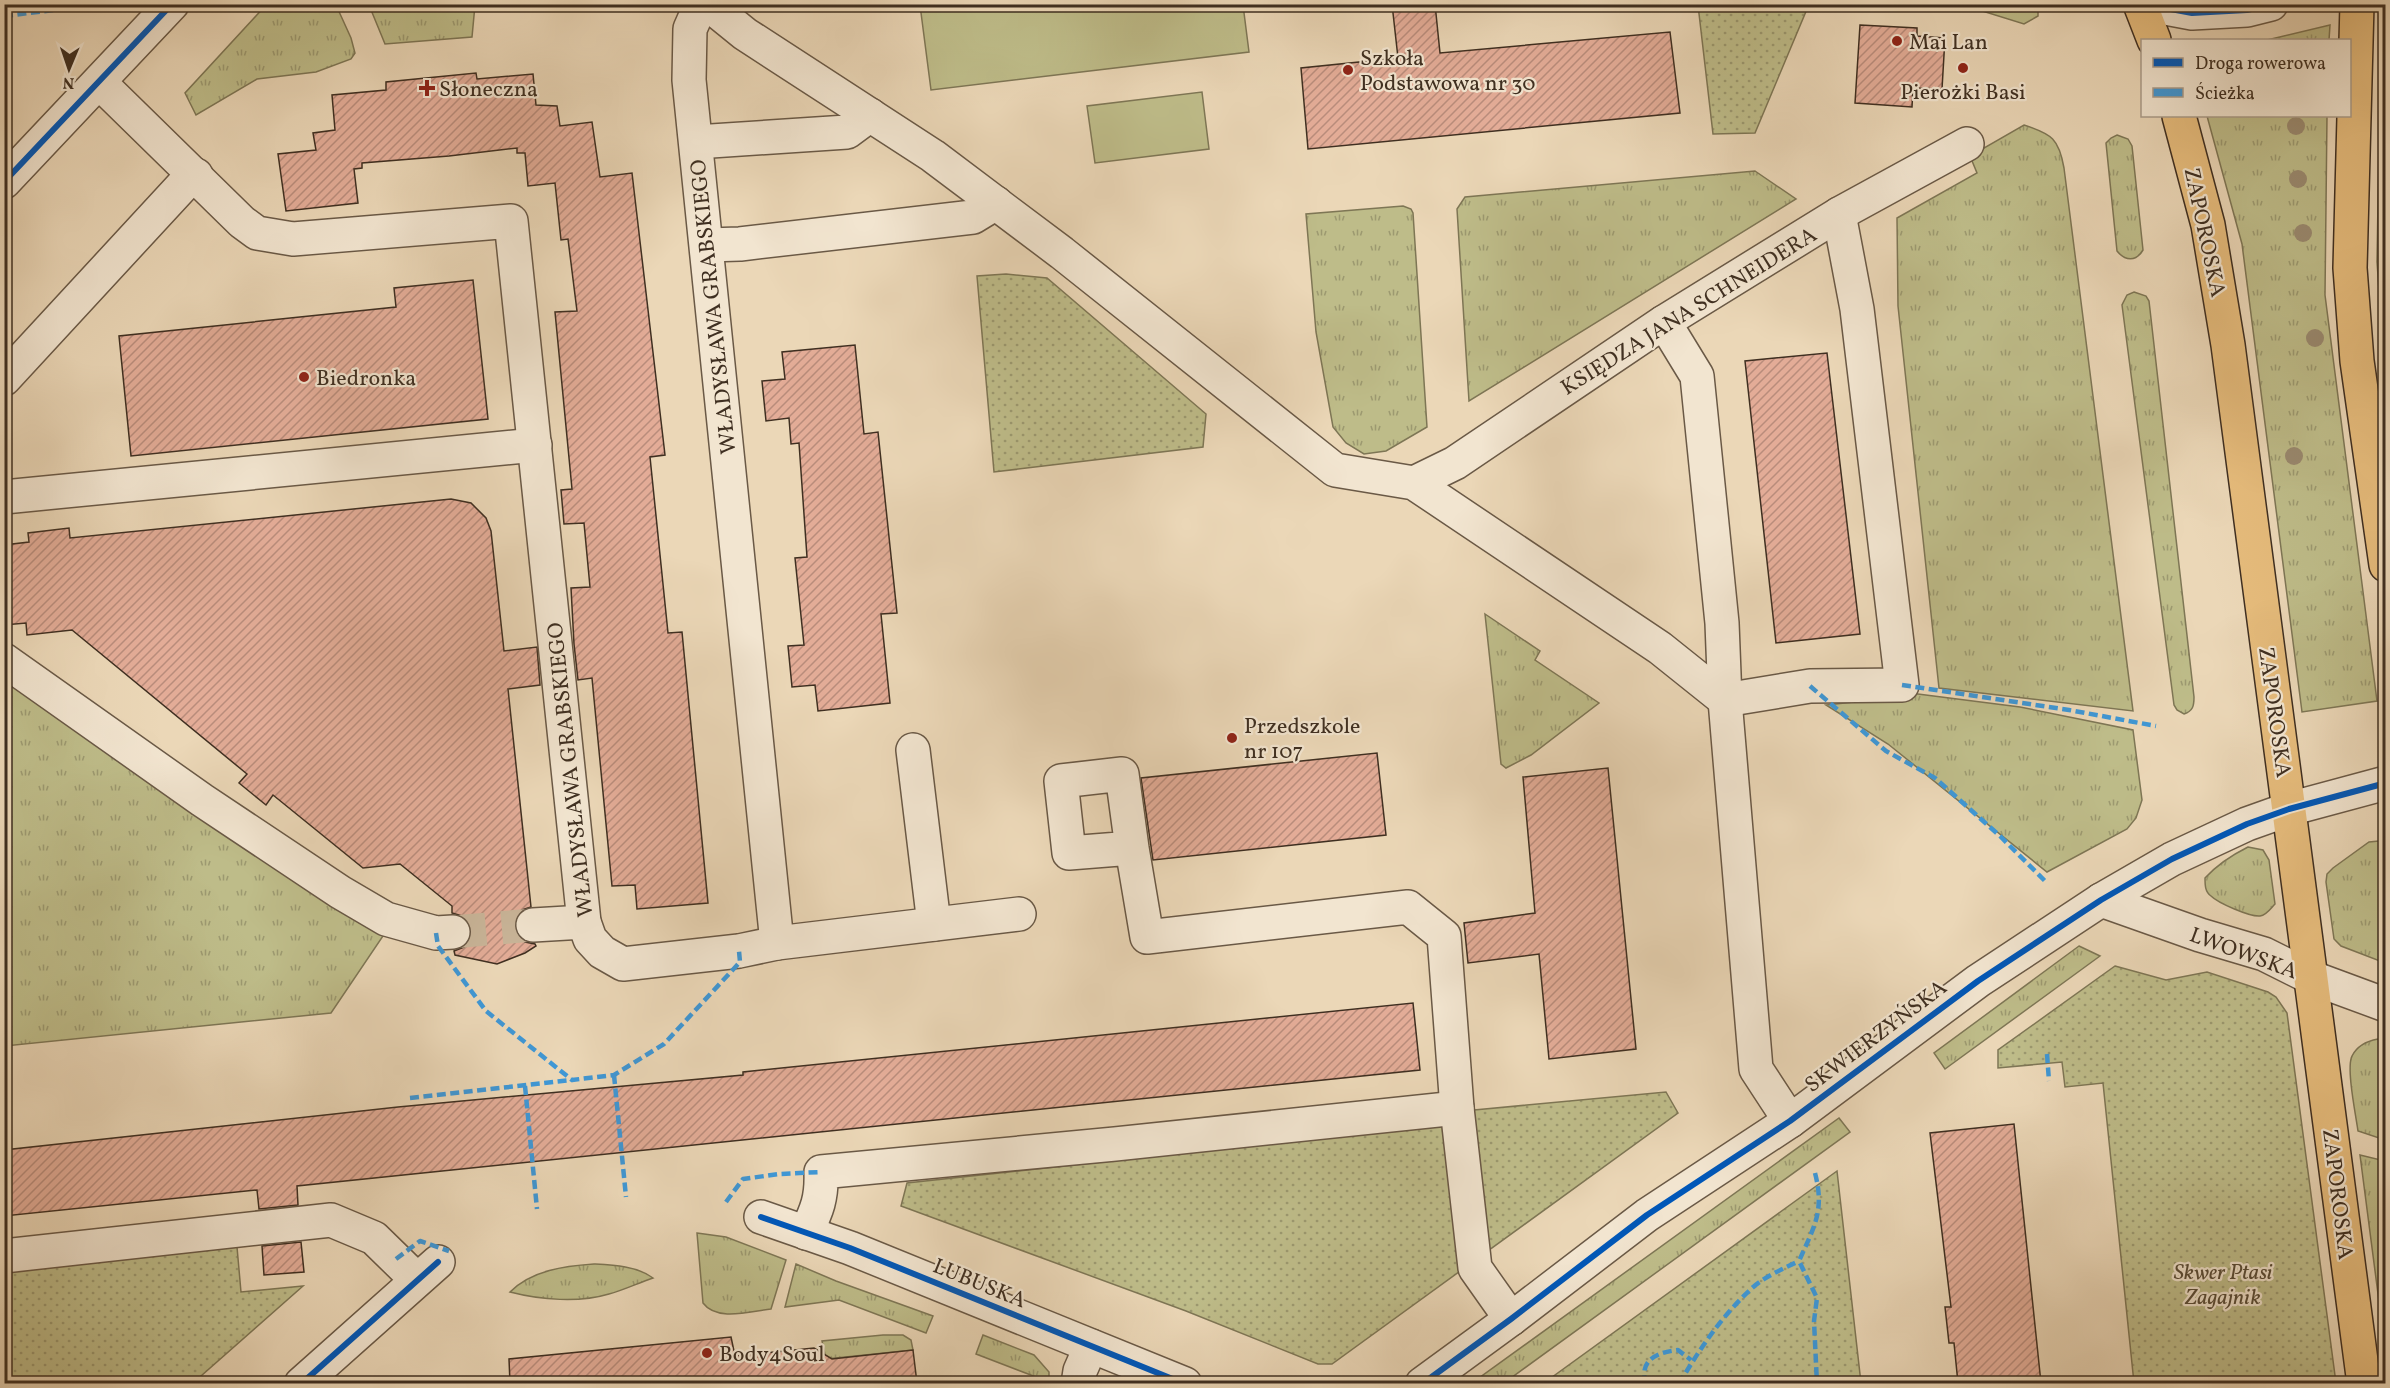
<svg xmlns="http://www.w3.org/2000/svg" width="2390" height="1388" font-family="Vollkorn,serif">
<defs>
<pattern id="grass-tufts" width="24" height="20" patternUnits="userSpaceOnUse" patternTransform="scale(1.5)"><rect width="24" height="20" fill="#bebc89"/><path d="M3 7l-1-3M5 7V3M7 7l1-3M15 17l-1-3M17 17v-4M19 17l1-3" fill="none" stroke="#9c9970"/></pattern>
<pattern id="park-dots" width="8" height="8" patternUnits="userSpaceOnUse" patternTransform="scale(1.5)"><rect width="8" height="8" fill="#bebc89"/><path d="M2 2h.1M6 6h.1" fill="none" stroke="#9c9970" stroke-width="1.8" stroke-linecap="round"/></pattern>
<pattern id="building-hatch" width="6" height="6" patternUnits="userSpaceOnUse" patternTransform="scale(1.5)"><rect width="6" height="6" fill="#e3ac97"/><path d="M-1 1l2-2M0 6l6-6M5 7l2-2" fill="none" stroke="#b98c7b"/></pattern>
</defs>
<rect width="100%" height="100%" fill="#ebd7b7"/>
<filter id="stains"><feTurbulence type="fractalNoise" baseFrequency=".00333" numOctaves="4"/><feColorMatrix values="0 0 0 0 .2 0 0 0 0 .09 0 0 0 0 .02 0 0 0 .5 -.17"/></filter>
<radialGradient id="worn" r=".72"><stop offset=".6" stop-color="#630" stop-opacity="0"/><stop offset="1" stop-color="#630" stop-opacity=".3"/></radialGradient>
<g fill="url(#grass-tufts)" stroke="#7e7655" stroke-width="1.5">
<polygon points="266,5 336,5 351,38 355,53 351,59 316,72 257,79 196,115 185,93"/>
<polygon points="369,5 475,5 472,37 385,44"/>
<polygon points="1963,5 2026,5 2038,10 2038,16 2024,24"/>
<polygon points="2330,25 2329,40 2267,40"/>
<polygon points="2380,80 2386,83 2385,374 2377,262"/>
<polygon points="2207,116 2327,116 2325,295 2377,701 2302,712 2242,244"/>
<path d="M 2024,125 C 2052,134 2059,139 2064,168 L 2133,711 L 1939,688 L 1898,306 L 1897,218 L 1977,173 L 1970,156 Z"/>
<path d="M 2117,135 L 2128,139 L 2132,146 L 2143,250 C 2136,262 2125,261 2117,251 L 2106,143 L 2111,138 Z"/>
<polygon points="1755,171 1796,199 1469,401 1457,209 1465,197"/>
<polygon points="1403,206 1411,209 1413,213 1427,427 1386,451 1364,454 1346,443 1333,427 1316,332 1306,214"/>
<path d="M 2134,292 L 2146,296 L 2149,301 L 2194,697 C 2194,706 2193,711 2184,714 L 2177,710 L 2174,705 L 2122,305 L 2127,295 Z"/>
<polygon points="1485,614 1540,651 1535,660 1599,703 1531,755 1506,768 1501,764"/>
<polygon points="4,675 383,936 331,1013 5,1046"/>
<polygon points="1910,693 2020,707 2133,730 2142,800 2136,818 2127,829 2047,872 1888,744 1826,705 1910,696"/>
<polygon points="2379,841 2385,843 2385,963 2341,946 2334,939 2326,882 2327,874 2333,868 2369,842"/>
<path d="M 2248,847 L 2263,850 L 2269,860 L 2275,904 C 2271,908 2267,915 2260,916 C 2250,917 2218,903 2211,896 C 2205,892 2205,885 2205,878 C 2217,865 2232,855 2248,847 Z"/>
<polygon points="2079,946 2100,956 1945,1069 1934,1053"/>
<path d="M 2378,1039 L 2385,1040 L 2385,1140 L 2358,1131 C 2356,1116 2346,1068 2352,1056 C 2357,1046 2367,1041 2378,1039 Z"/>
<polygon points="1839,1118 1850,1132 1504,1383 1472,1383"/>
<polygon points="2360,1155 2385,1161 2385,1348"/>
<path d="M 697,1233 L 726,1237 L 786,1260 L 771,1309 C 751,1311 717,1322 703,1303 Z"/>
<path d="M 594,1264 C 613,1265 637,1266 653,1278 C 638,1283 624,1290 609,1294 C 579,1303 541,1300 510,1292 C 532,1270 565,1266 594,1264 Z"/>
<polygon points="796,1264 836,1281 933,1316 926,1333 839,1300 785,1307"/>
<polygon points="883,1335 903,1335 911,1340 913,1350 826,1359 822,1341"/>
<polygon points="983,1335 1034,1355 1049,1372 1049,1382 976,1354"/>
</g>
<g fill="url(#park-dots)" stroke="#7e7655" stroke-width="1.5">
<polygon points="1797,4 1807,9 1755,133 1713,134 1698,5"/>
<polygon points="1006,274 1047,278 1206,414 1203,447 994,472 977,276"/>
<polygon points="2115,966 2166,980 2207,972 2268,992 2276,997 2287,1013 2336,1383 2134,1383 2103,1083 2065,1087 2062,1062 1998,1068 1998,1050"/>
<polygon points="1666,1092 1678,1113 1332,1364 1318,1364 1186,1311 901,1206 907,1183 1400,1130 1474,1110"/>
<polygon points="1837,1171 1861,1383 1544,1383"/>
<polygon points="237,1247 241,1292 303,1286 193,1383 5,1384 5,1270"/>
</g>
<g fill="#bebc89" stroke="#7e7655" stroke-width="1.5">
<polygon points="920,5 1243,5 1249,52 931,90"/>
<polygon points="1202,92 1209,149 1095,163 1087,106"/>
</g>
<g fill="url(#building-hatch)" stroke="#3f2f21" stroke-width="1.5">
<polygon points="1392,4 1435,4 1440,53 1670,32 1680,113 1308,149 1301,68 1398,58"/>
<polygon points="1860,25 1917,28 1917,36 1945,38 1942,89 1913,88 1912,107 1855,103"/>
<polygon points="476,73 477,79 533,74 536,105 557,106 560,126 592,122 600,177 632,173 665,455 650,457 668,633 682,632 708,903 637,909 635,885 612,886 592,678 578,680 574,644 571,588 590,587 584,523 564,524 561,490 572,489 555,312 577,311 568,239 561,240 555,183 528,186 525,153 517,153 517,148 449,156 362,163 362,168 354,169 358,203 286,211 278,154 316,150 313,133 335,130 332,95 386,90 386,82"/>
<polygon points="473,280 488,419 131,456 119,336 396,307 394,288"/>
<polygon points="855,345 864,434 878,432 897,613 881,614 890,703 818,711 815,685 792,687 788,646 804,645 795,558 807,557 799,443 791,444 789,418 766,421 762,381 785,379 782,352"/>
<polygon points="1827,353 1860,634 1776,643 1745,361"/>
<polygon points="451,499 471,503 486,518 491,531 504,651 537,647 540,685 508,689 531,907 522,910 517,916 514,927 518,936 525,942 535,944 536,946 525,953 497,964 455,955 454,951 464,947 470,940 472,931 469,922 462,916 452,913 452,906 400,864 363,868 273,795 266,805 239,783 247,774 72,630 27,635 26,623 4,625 4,545 29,542 28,533 69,528 70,538"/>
<polygon points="1377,753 1386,835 1153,860 1141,778"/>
<polygon points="1608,768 1636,1049 1549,1059 1539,954 1468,963 1464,923 1535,913 1523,777"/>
<polygon points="1413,1003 1420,1070 297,1186 298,1205 259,1209 257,1190 4,1216 4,1150 398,1107 743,1075 743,1072"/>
<polygon points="2014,1124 2041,1383 1958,1383 1954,1343 1949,1343 1945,1307 1951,1307 1930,1133"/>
<polygon points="301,1242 304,1272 264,1275 262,1246"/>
<polygon points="731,1337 735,1356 814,1348 832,1359 913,1350 917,1383 510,1383 509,1359"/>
</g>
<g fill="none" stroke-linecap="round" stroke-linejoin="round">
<polyline stroke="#c9b599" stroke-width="33" stroke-dasharray="33 16" stroke-linecap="butt" points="453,932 533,925"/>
<defs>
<g id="minor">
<polyline points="708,4 745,34 933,156 1062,253 1335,470 1414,483 1660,648 1725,700 1810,686 1902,685 1857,309 1839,214"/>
<polyline points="2144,4 2192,13 2247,10 2271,4"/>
<polyline points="100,83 242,222 257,233 293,239 511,221 584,922 590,939 602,952 623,964 739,951 777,943 689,80 690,29 701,4"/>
<polyline points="696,142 847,132 870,115"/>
<polyline points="4,182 172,4"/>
<polyline points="707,245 740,244 973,217 996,203"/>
<polyline points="1664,322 1697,376 1722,623 1725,700 1756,1069 1790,1121"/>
<polyline points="4,379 185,183 196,175"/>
<polyline points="1414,483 1455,463 1664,322 1839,214 1967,144"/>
<polyline points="4,497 535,445"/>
<polyline points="4,660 202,800 340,892 386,919 436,933 453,932"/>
<polyline points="913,750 934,924"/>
<polyline points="1132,848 1069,853 1061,781 1122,774 1132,848 1147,937 1408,907 1444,936 1457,1108 1475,1268 1511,1319"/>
<polyline points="2101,900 2200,935 2264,954 2310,977 2386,1005"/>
<polyline points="533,925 584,922"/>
<polyline points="777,943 1019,914"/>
<polyline points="761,1217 850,1248 1185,1384"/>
<path d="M 806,1233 C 817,1210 822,1198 821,1172 L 1115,1144 L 1457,1108"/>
<polyline points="4,1256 331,1220 374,1238 417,1280"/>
<polyline points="301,1384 438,1262"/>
<polyline points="1078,1384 1080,1371 1091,1346"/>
<polyline points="1422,1384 1511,1319 1647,1215 1790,1121 1978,981 2101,900 2172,859 2247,824 2289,809 2386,783"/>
</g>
<g id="major">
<polyline points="2140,4 2154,40"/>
<polyline points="2357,4 2350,268 2357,361 2386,565"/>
<polyline points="2179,116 2208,225 2228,345 2364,1384"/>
</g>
</defs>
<use href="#minor" stroke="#6a5946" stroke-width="36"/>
<use href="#major" stroke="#3f2f21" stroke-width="36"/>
<use href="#minor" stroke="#f2e5d0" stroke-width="33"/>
<use href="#major" stroke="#e6bc7c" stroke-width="33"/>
<g stroke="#3f97d5" stroke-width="4.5" stroke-dasharray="9 4.5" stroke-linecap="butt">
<polyline points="4,16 54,10"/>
<polyline points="1902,685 2069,710 2156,726"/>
<polyline points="1810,686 1886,751 1935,778 2000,836 2045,881"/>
<polyline points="436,933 438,946 486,1011 572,1080 614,1075 664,1044 740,962 739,951"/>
<polyline points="2047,1054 2049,1081"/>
<polyline points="614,1075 626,1197"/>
<polyline points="525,1086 537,1209"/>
<polyline points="410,1098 572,1080"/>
<path d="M 1815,1173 C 1825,1211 1814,1227 1799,1261 L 1817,1298 L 1814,1321 L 1817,1384"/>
<polyline points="726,1202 743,1179 779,1174 821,1172"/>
<polyline points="396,1259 420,1241 449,1251"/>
<path d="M 1646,1384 C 1638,1359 1659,1352 1678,1350 L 1691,1360"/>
<path d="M 1679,1384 C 1699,1350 1721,1317 1750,1290 C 1763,1277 1783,1269 1799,1261"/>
</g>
<defs>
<g id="cycleway">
<polyline points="2144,4 2192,13 2247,10 2271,4"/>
<polyline points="4,182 172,4"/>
<polyline points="761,1217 850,1248 1185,1384"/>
<polyline points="301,1384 438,1262"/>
<polyline points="1422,1384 1511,1319 1647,1215 1790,1121 1978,981 2101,900 2172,859 2247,824 2289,809 2386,783"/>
</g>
</defs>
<use href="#cycleway" stroke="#f2e5d0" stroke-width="10"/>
<use href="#cycleway" stroke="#0057b8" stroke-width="6"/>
</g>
<g fill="#9a8a70">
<circle cx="2296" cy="126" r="9"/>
<circle cx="2298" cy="179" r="9"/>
<circle cx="2303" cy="233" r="9"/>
<circle cx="2315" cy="338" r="9"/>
<circle cx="2294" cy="456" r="9"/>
</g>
<g fill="#8f2418" stroke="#f2e5d0" stroke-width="2">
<circle cx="1897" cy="41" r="6"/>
<circle cx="1963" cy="68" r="6"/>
<circle cx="1348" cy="70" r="6"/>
<path d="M424 79h6v6h6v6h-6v6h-6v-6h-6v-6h6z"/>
<circle cx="304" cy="377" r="6"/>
<circle cx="1232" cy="738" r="6"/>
<circle cx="707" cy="1353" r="6"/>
</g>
<g text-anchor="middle" stroke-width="4.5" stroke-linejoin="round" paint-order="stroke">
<g font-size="22" fill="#3f2f21" stroke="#f2e5d0" text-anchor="start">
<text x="1909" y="49">Mai Lan</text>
<text x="1360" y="65">Szkoła<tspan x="1360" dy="25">Podstawowa nr 30</tspan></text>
<text x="439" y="96">Słoneczna</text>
<text x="1963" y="99" text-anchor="middle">Pierożki Basi</text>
<text x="316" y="385">Biedronka</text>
<text x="1244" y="733">Przedszkole<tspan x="1244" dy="25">nr 107</tspan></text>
<text x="719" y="1361">Body4Soul</text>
</g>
<g font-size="22" fill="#3f2f21" stroke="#f2e5d0">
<text transform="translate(2206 232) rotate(78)" y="8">ZAPOROSKA</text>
<text transform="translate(712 307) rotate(-96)" y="8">WŁADYSŁAWA GRABSKIEGO</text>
<text transform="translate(1688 310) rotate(-32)" y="8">KSIĘDZA JANA SCHNEIDERA</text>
<text transform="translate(2276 712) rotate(82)" y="8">ZAPOROSKA</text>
<text transform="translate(569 770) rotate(-96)" y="8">WŁADYSŁAWA GRABSKIEGO</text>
<text transform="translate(2244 952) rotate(20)" y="8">LWOWSKA</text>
<text transform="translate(1875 1035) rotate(-37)" y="8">SKWIERZYŃSKA</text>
<text transform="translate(2339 1194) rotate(83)" y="8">ZAPOROSKA</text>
<text transform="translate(980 1282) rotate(22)" y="8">LUBUSKA</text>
</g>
<g font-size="22" font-style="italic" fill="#584b36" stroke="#f2e5d0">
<text x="2223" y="1279">Skwer Ptasi<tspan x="2223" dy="25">Zagajnik</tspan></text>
</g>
</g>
<rect width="2390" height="1388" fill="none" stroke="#ebd7b7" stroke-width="24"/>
<rect x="6" y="6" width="2378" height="1376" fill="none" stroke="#3f2f21" stroke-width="3"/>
<rect x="12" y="12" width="2366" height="1364" fill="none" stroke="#3f2f21" stroke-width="1.5"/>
<rect x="2141" y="39" width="210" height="78" fill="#f2e5d0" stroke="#aa9c8a" stroke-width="1.5"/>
<rect x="2153" y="58" width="30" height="9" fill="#0057b8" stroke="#aa9c8a" stroke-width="1.5"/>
<text x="2195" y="69" font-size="18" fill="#3f2f21">Droga rowerowa</text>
<rect x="2153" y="88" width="30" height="9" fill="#3f97d5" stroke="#aa9c8a" stroke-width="1.5"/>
<text x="2195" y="99" font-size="18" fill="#3f2f21">Ścieżka</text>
<g transform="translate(69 69) rotate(182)" stroke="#f2e5d0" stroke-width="4.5" paint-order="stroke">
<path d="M0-4.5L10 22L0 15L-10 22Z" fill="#3f2f21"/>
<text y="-9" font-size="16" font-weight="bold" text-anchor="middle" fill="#3f2f21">N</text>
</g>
<rect width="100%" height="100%" filter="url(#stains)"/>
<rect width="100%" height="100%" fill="url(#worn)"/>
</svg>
